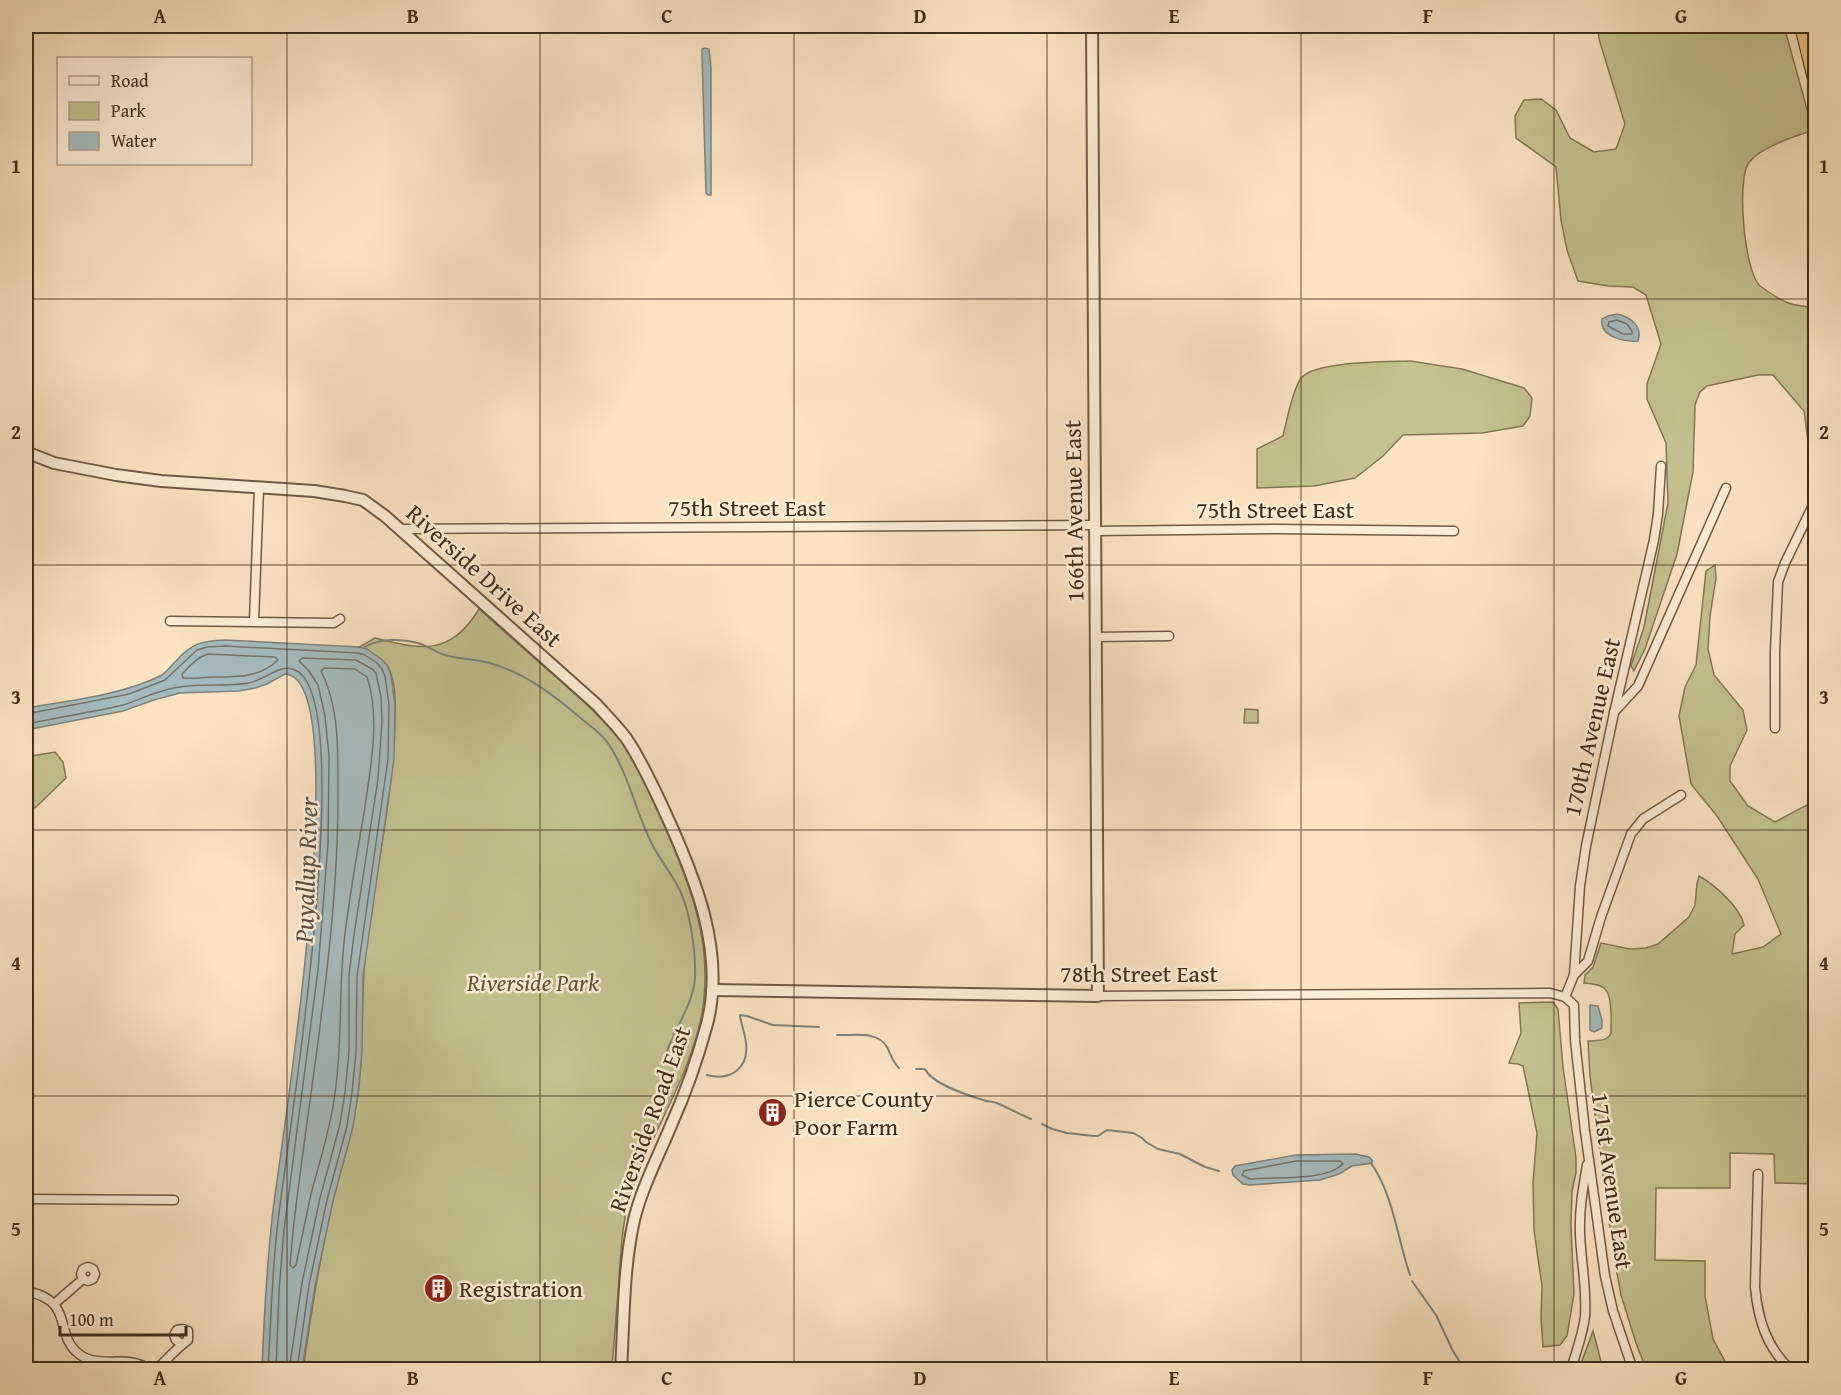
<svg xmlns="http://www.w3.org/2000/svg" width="1841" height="1395" font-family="'Gentium Book Plus',serif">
<rect width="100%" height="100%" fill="#fbe3c2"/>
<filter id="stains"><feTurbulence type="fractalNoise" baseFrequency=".00333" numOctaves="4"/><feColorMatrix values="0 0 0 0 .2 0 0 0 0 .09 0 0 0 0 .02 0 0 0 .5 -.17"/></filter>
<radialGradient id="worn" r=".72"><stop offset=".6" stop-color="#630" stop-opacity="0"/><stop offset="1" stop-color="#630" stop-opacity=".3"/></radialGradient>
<g fill="#c3c290" stroke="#827855" stroke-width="1.5">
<path d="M 1598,26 L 1784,26 L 1813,131 C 1796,135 1757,149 1748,164 C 1737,182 1744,271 1760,286 C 1767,291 1780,300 1788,303 C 1796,306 1807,306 1815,308 L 1815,469 L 1812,469 L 1804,411 L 1773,375 L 1758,375 L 1707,386 L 1700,392 L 1695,405 L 1693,472 L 1677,554 L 1645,649 L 1634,671 L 1631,666 L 1644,627 L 1668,503 L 1666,443 L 1647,399 L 1647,384 L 1661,344 L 1646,295 L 1633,287 L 1608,286 L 1578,281 L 1567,250 L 1561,220 L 1556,167 L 1516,138 L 1515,116 L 1524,100 L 1541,99 L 1556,110 L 1570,138 L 1594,152 L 1616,149 L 1625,124 L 1599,39 Z"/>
<path d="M 1410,361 L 1462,369 L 1524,388 L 1532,398 L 1530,416 L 1523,426 L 1482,433 L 1403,435 L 1383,456 L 1355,478 L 1314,486 L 1257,488 L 1257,449 L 1283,436 C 1287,420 1292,391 1301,378 C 1315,361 1388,362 1410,361 Z"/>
<path d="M 1715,565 L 1716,578 L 1710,616 L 1708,649 L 1714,675 L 1743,710 L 1747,730 L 1730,766 L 1730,781 L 1748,806 L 1775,822 L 1811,803 L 1815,793 L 1815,1184 L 1775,1183 L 1774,1154 L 1730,1153 L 1730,1188 L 1656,1188 L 1655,1260 L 1705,1261 L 1705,1296 L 1713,1339 L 1729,1369 L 1646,1369 L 1636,1343 L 1621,1295 L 1613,1251 L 1590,1076 L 1588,1041 C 1597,1040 1607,1042 1611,1033 C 1611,1022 1613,995 1604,988 C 1599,984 1590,984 1584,983 L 1585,975 L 1593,967 L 1601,943 L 1630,949 L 1646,948 L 1658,944 L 1689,917 L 1695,905 L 1697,884 L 1699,876 C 1715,885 1740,907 1744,925 L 1735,934 L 1732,954 L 1763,947 L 1781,934 L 1758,879 L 1717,816 L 1691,784 L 1679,716 L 1685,687 L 1696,665 L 1706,571 Z"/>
<path d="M 479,609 C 507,634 535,659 564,684 C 580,699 599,714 613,731 C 634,755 646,784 659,813 C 688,880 716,943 701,1018 C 688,1082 648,1137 629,1199 C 622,1225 621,1252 619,1279 C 617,1309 614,1339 612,1369 L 303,1370 C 311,1313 320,1256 333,1200 C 342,1165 353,1131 358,1094 C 365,1042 360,989 367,936 C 377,866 393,796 395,725 C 395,707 397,684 388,667 C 383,659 368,650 359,647 L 375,638 C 422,650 451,656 479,609 Z"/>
<polygon points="1245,709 1258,710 1258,723 1244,723"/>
<polygon points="55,752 63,762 66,778 36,807 26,812 26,757"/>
<polygon points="1553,1002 1558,1009 1563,1067 1576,1158 1576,1172 1572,1192 1571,1226 1574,1294 1567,1336 1560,1345 1543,1347 1541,1318 1542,1286 1534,1230 1533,1183 1537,1133 1523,1066 1518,1064 1509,1063 1521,1033 1519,1003"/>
<polygon points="1593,1331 1603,1369 1579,1369"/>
</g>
<g fill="#a5bbbe" stroke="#7d837c" stroke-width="1.5">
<polygon points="705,48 709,49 711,68 711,195 708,195 706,193 702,55 702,49"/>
<path d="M 1617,314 C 1631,317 1643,327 1638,341 C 1625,342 1599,337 1602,319 L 1608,316 Z"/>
<path d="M 225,640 L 359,647 L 367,649 L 381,659 L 387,665 L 391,675 L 395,705 L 394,759 L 363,976 L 362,1053 L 358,1093 L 353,1127 L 333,1201 L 315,1286 L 302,1369 L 262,1369 C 264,1316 267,1263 273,1210 C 280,1151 358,677 285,674 L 267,684 L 255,688 L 239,691 L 180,693 L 154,700 L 123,711 L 26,730 L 26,708 C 67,701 122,695 160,676 C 166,673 171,666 176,661 C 192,643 201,641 225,640 Z"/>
<polygon points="1590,1005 1598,1006 1602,1020 1602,1028 1594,1032 1590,1030"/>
<polygon points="1355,1154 1369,1157 1372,1160 1372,1163 1352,1166 1339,1174 1320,1180 1250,1185 1243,1184 1233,1175 1232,1170 1235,1166 1296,1155"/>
</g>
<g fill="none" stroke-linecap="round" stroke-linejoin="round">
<g stroke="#72746c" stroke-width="1.5">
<polygon points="1617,320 1627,324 1632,331 1632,334 1623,334 1608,326 1609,322"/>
<path d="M 208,654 L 275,657 L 278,660 C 260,678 235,677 211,677 C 202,678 192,679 183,678 L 182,674 C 190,666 197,657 208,654 Z"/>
<path d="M 324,668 L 355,669 L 367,677 C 381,718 370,771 364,813 C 357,853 350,893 345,934 C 338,987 343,1040 335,1093 C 331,1127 320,1160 311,1194 C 306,1218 301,1242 296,1265 L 293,1268 L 290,1265 L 293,1231 C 310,1083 339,936 338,787 C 338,749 339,706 321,671 Z"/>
<polyline points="26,714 129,694 165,680 197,650 207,647 225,646 358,653 365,655 377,663 382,669 385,676 389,705 388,759 357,976 356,1052 352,1093 347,1126 327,1200 309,1285 297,1370"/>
<path d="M 26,724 C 47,720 68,716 89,712 C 100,710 112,708 123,705 C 142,699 160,689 180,687 C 203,683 226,687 249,683 C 265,680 280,663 295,670 C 361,698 286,1148 278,1221 C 272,1270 271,1320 268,1370"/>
<path d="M 1296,1161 L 1340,1161 L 1343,1164 C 1325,1182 1275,1176 1250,1179 L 1242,1175 L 1244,1171 Z"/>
<polyline points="276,1370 279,1291 284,1230 318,970 328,844 329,756 325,716 318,685 309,671 299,661 302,658 356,660 372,669 376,673 381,697 382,721 378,779 354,935 349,975 349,1052 345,1092 340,1124 320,1198 302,1283 289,1370"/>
</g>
<g stroke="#7d837c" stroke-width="2">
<path d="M 363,648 C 379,638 402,638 421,644 C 429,647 437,653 445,655 C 459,659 473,659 486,662 C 523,671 555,696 583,720 C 591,727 601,733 607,742 C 628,771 635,810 651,842 C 658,857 669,870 677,885 C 690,907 696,952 695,978 C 693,1005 674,1029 666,1054 L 666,1061 L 672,1065"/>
<path d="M 837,1035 C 853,1036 877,1030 887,1047 C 891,1054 892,1062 899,1068"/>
<path d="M 916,1069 L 925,1069 C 932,1084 967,1095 983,1100 C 987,1102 992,1101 997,1103 C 1008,1108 1019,1114 1031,1119"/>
<path d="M 707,1075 C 730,1081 749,1069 746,1043 C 745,1033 741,1024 740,1015 L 747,1016 L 773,1025 L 819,1027"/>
<polyline points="1042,1124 1052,1129 1067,1133 1094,1136 1098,1136 1107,1130 1133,1133 1142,1138 1146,1142 1158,1149 1180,1154 1205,1167 1219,1171"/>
<path d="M 1371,1163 C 1394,1196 1397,1238 1410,1275"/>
<polyline points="1412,1281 1436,1315 1453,1351 1465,1370"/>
</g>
<defs>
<g id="minor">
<polyline points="400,529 1095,525"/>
<polyline points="1095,531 1274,529 1454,531"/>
<polyline points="170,621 334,623 340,619"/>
<polyline points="254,621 259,488"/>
<polyline points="1096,637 1169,636"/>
<polyline points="1614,712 1638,686 1726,488"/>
<polyline points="1775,728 1775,652 1778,582 1785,563 1816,499"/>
<polyline points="1574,975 1588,961 1601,917 1631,834 1643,819 1681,795"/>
<polyline points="1098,996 1550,993 1565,997 1574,1005 1575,1040 1585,1131 1605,1276 1613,1311 1633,1370"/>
<polyline points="1565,997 1574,975 1580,886 1586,846 1614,713 1654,540 1658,514 1661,466"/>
<path d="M 1758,1174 L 1755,1287 C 1758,1319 1766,1347 1791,1370"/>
<polyline points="26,1199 174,1200"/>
<path d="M 26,1291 C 76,1301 53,1334 79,1354 C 100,1370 127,1353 150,1370"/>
<polyline points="54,1304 83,1279 88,1281 93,1279 95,1274 93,1269 88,1267 83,1269 81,1274 83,1279"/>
<path d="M 156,1370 C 167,1359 177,1348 188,1340 L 188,1331 L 183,1329 L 177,1330 L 174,1335 L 176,1340 L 180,1343"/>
<path d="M 1571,1370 C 1576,1351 1583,1335 1585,1316 C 1587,1289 1581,1261 1580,1234 C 1579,1210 1583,1188 1587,1165"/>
</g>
<g id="tertiary">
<path d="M 26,452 L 54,463 L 116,475 L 161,481 L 314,491 L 345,496 L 363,500 L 385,516 L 596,704 C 606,715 617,726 626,738 C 641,760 653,786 664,810 C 694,875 726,951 707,1024 C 698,1057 686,1092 672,1123 C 659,1155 642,1187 634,1220 C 623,1269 624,1320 621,1370"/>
<polyline points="712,990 1098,996 1092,26"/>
</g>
<g id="trunk">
<polyline points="1802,26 1816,83"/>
<polyline points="1814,26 1816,29"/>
</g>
</defs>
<use href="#minor" stroke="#6f5b44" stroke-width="11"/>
<use href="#tertiary" stroke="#6f5b44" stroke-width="14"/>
<use href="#trunk" stroke="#402e1a" stroke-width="16"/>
<use href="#minor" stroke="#fcedd7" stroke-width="8"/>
<use href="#tertiary" stroke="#fcedd7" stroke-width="10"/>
<use href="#trunk" stroke="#eec281" stroke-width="14"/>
</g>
<path fill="none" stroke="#402e1a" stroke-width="1.5" stroke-opacity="0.55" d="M 287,26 L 287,1370M 540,26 L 540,1370M 794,26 L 794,1370M 1047,26 L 1047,1370M 1301,26 L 1301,1370M 1554,26 L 1554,1370M 26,299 L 1816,299M 26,565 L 1816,565M 26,830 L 1816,830M 26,1096 L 1816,1096"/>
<defs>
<symbol id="building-disc" viewBox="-11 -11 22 22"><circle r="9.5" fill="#8f2418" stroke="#fcedd7"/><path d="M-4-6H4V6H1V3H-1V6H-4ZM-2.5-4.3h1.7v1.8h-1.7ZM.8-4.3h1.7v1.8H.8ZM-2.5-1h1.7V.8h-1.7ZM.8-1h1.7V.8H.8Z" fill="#fff"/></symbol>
</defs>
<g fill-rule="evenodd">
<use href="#building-disc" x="756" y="1096" width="33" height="33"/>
<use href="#building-disc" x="422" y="1272" width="33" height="33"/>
</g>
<g text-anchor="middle" stroke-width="5" stroke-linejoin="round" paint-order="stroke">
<g font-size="24" fill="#402e1a" stroke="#fcedd7">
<text x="747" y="516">75th Street East</text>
<text x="1275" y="518">75th Street East</text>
<text transform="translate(1074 511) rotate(-91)" y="8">166th Avenue East</text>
<text transform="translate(484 576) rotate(42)" y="8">Riverside Drive East</text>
<text transform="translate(1592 727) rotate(-77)" y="8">170th Avenue East</text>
<text x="1139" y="982">78th Street East</text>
<text transform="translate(650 1119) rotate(-70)" y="8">Riverside Road East</text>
<text transform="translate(1612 1181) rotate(82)" y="8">171st Avenue East</text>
</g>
<g font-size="24" font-style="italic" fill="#615338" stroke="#fcedd7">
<text x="533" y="991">Riverside Park</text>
</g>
<g font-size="24" fill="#402e1a" stroke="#fcedd7" text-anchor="start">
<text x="794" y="1107">Pierce County<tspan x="794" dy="28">Poor Farm</tspan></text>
<text x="459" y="1297">Registration</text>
</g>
<g font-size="26" font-style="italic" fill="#595143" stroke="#fcedd7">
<text transform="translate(306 870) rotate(-88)" y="9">Puyallup River</text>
</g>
</g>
<rect width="1841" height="1395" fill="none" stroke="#fbe3c2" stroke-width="66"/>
<rect x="57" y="57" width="195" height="108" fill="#fcedd7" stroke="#b1a18b" stroke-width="1.5"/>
<rect x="69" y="76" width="30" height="9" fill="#fcedd7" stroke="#b1a18b" stroke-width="1.5"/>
<text x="111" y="87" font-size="18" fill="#402e1a">Road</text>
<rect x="69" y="102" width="30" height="18" fill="#c3c290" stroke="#b1a18b" stroke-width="1.5"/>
<text x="111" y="117" font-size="18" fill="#402e1a">Park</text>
<rect x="69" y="132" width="30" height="18" fill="#a5bbbe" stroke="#b1a18b" stroke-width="1.5"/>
<text x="111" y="147" font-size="18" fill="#402e1a">Water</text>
<path d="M60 1326v9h126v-9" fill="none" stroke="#402e1a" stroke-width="3"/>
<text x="69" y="1326" font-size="18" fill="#402e1a" stroke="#fcedd7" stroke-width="4.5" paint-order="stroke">100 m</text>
<rect x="33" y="33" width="1775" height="1329" fill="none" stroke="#402e1a" stroke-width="2"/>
<g font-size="20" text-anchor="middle" font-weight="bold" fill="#402e1a">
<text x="160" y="23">A</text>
<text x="413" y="23">B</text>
<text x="667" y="23">C</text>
<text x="920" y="23">D</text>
<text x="1174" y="23">E</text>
<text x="1428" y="23">F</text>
<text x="1681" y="23">G</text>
<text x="16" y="173">1</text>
<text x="1824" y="173">1</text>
<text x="16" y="439">2</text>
<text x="1824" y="439">2</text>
<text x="16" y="704">3</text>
<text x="1824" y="704">3</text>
<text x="16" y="970">4</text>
<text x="1824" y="970">4</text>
<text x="16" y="1236">5</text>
<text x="1824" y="1236">5</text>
<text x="160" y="1385">A</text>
<text x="413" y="1385">B</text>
<text x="667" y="1385">C</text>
<text x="920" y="1385">D</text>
<text x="1174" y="1385">E</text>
<text x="1428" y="1385">F</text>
<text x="1681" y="1385">G</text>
</g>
<rect width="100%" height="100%" filter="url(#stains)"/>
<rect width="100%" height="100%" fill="url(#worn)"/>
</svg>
